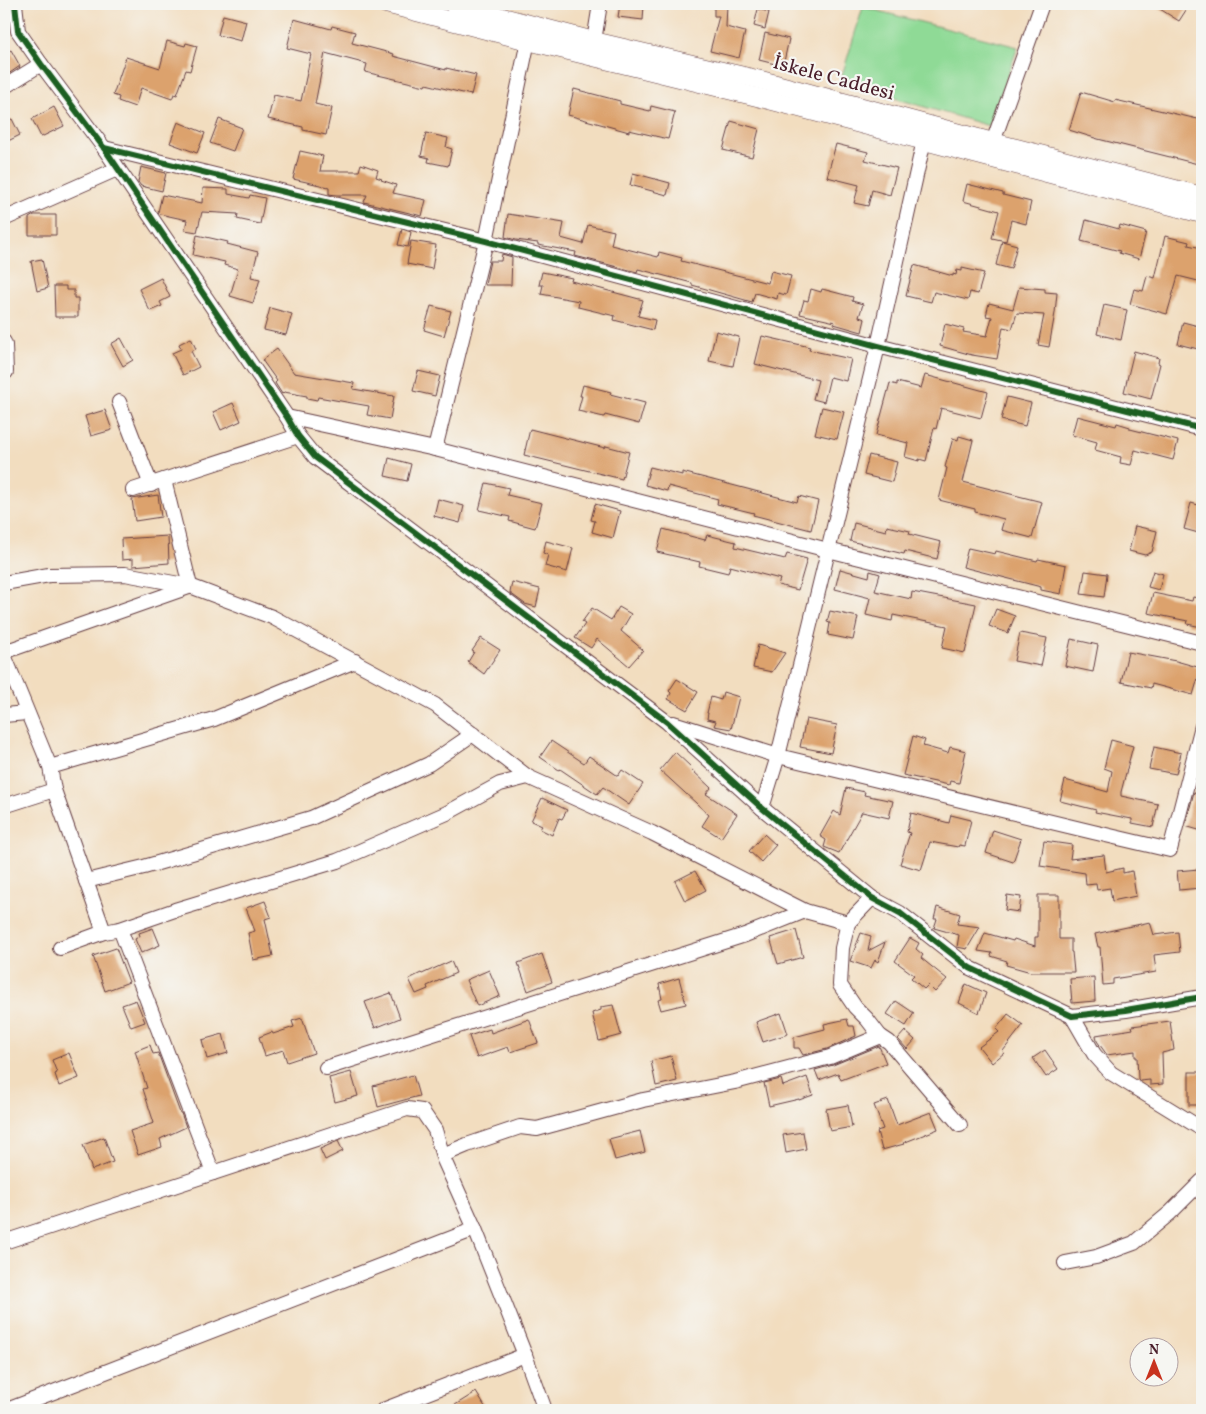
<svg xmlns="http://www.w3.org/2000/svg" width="1206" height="1414" font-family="Vollkorn,serif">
<rect width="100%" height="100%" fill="#f6f6f2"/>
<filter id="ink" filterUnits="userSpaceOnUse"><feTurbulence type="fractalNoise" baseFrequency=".02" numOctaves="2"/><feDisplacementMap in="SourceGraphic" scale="10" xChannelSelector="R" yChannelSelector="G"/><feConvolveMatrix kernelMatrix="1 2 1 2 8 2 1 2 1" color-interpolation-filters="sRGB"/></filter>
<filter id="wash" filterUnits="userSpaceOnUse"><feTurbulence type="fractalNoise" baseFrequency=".0096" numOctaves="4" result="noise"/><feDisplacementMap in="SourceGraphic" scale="20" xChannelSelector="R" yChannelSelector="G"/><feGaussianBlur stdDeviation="1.12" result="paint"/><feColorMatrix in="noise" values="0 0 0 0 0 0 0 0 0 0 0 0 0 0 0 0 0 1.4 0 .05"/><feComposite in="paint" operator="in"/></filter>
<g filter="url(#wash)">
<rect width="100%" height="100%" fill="#f2ddbf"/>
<polygon fill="#8fda96" stroke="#6c7c60" points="863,7 1018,47 989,126 840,82"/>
<g id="blocks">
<g fill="#dca26d">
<polygon points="620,4 644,4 643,20 618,17"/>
<polygon points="714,4 727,4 726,27 745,32 739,58 710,51 719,16 714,16"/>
<polygon points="1152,4 1190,4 1179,21"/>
<polygon points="758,9 769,12 765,29 754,26"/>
<polygon points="223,15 246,21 241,41 218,35"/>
<polygon points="294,19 331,29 332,26 355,32 352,43 394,54 393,56 446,70 446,68 476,75 471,95 426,84 425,86 365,72 367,64 325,53 315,104 332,108 326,135 303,130 303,127 268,119 274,95 301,101 311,54 287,48"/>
<polygon points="765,33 789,39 783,66 759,60"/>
<polygon points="167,41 185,46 186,43 197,46 190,71 186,70 177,95 174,94 172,99 141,88 135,107 118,101 119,97 113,95 126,57 160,68"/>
<polygon points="11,50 20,66 4,77 4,54"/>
<polygon points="574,89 620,101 620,104 650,111 651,106 675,112 668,139 629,130 629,132 568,115"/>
<polygon points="1081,92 1115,102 1115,100 1202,120 1202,165 1098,139 1069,130"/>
<polygon points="54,107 64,126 41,137 32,119"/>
<polygon points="12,119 20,135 4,143 4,123"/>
<polygon points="219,119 242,128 233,151 210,143"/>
<polygon points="731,121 759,129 752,157 723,150"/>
<polygon points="178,122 205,133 197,153 170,143"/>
<polygon points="426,133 448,138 446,147 452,149 448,166 428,162 429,158 421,156"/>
<polygon points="836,144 868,152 865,160 897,168 890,195 872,190 868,206 854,203 859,185 827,177"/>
<polygon points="300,151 323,156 320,171 359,171 361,164 378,170 376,177 382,179 381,180 396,185 393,193 426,200 422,216 364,202 367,195 336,195 329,194 329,187 293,179"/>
<polygon points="141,167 166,173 162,191 141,186 138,182"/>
<polygon points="633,173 670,183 667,195 630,185"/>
<polygon points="967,184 1003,193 1003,195 1031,202 1026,224 1011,220 1006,241 992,238 999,211 963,201"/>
<polygon points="203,188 228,189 228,194 249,198 250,195 265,198 260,224 237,219 238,214 202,212 197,232 185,230 187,220 160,214 158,212 162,195 202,203"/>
<polygon points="508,214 564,223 561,238 583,244 588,225 614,231 611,245 658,257 659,252 682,258 681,261 768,283 771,271 791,276 786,295 778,293 777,299 755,293 752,302 692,285 692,283 638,269 637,272 575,256 576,252 538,245 538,243 516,240 505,237"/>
<polygon points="34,215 56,215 56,235 29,235 29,218"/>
<polygon points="1086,220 1119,229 1120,225 1146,232 1139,259 1119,253 1120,251 1081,241"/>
<polygon points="402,229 411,232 408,247 398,245"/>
<polygon points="197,235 228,242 227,244 258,252 251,277 260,279 253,303 230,296 238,269 224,265 225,262 193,255"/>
<polygon points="1165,236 1189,242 1188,245 1202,248 1202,282 1178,276 1167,314 1130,304 1134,289 1143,291 1147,276 1155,278"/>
<polygon points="411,241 436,245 432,269 407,264"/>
<polygon points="1002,241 1017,245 1011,269 996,265"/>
<polygon points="502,254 512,257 511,285 485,285 490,261 501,261"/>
<polygon points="42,259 48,288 37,291 31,261"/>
<polygon points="914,265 953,276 953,274 956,275 957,270 962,271 962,268 984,273 978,294 970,292 968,300 934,292 931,302 906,296"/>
<polygon points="542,272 572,278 571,281 643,300 638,316 655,320 653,330 614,320 615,316 578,307 579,301 541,294 543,285 539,285"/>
<polygon points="161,278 170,297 160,302 162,306 150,311 139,289"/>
<polygon points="54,286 66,286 66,290 74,290 74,298 78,298 78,317 55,317"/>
<polygon points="1019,287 1045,289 1045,292 1057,293 1055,313 1049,347 1038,345 1044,315 1017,313 1012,329 1003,327 997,359 972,355 940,346 945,324 964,329 963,332 987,336 992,317 986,316 989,303 1013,309"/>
<polygon points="811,289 821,292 822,289 853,297 852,301 863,304 859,317 865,319 862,332 834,324 835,322 800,314 804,300 808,301"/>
<polygon points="1104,305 1127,310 1121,340 1097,334"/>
<polygon points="431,306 451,311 444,336 424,330"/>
<polygon points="270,308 292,314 286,335 264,330"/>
<polygon points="1183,322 1202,327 1202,350 1178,344"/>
<polygon points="716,331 739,337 733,366 709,361"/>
<polygon points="762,336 810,347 809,350 851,359 846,381 830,377 824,402 813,399 818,380 755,364"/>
<polygon points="121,338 133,360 123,366 111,344"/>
<polygon points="191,338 196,349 191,351 199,367 183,375 172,353 181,349 179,344"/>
<polygon points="277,349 294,373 354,383 353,389 394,396 390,419 367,415 369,406 318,397 317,400 307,398 307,396 284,392 282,394 275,383 277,381 262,360"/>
<polygon points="1134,351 1159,358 1158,363 1160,364 1151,399 1124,392"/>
<polygon points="418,371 440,376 435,396 413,391"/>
<polygon points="925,375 988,392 981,418 941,408 936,429 934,428 926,461 919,459 919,461 905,457 908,443 876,435 890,383 897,385 897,382 921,388"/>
<polygon points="583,385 611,392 610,394 645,403 639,424 605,415 604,417 578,411 582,396 580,396"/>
<polygon points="1007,397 1031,403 1025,426 1001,420"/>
<polygon points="233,403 241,421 221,430 213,412"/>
<polygon points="822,407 844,412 837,439 815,434"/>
<polygon points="105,410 112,430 91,436 85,416"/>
<polygon points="1077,416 1116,426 1117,423 1130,427 1130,429 1178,441 1173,460 1135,450 1131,465 1120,463 1121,457 1095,450 1097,442 1072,435"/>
<polygon points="530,429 605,448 606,446 629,452 622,479 524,455"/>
<polygon points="959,436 973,440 963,482 1042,502 1032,538 1001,530 1004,519 975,512 975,509 939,500 947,468 945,467 953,438 958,440"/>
<polygon points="869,455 897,462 892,482 864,475"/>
<polygon points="389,458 411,464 407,481 385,476"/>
<polygon points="650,467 682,475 682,472 797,502 799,496 818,501 811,530 753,515 754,513 717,504 718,499 668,486 667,491 645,485"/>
<polygon points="486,483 509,488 507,495 542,503 535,528 509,521 510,517 479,510"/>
<polygon points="158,495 161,517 135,521 132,499"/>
<polygon points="438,499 464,506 460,523 434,516"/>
<polygon points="1191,503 1202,506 1202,534 1184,529"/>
<polygon points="595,504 620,511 613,538 592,532 595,521 591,520"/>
<polygon points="854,523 886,531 887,526 910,531 909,534 941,542 937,559 905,551 904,554 850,541"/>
<polygon points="1135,526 1157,531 1152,552 1145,555 1129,551"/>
<polygon points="663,529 705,540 707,535 736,542 735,547 785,559 787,554 807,559 798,590 778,585 780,579 730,566 728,573 699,566 700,562 657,552"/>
<polygon points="168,536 169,563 133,566 133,559 122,560 121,539"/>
<polygon points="546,541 573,548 567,572 545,566 548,555 543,553"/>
<polygon points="968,548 995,554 996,551 1037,561 1038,559 1066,565 1061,594 1041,590 1041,587 963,567"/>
<polygon points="840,569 869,577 870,571 880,574 875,591 911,599 912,592 976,604 965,653 942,648 947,626 893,615 892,621 866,615 870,598 835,589"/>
<polygon points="1085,571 1107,574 1104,597 1081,594"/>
<polygon points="1153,571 1163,574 1159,590 1148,587"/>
<polygon points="512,582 540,589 536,607 525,604 510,593"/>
<polygon points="1153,593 1192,601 1193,597 1202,599 1202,627 1187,624 1188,621 1148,613"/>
<polygon points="619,607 631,614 621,631 643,650 629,666 597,639 591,648 575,638 585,624 582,622 592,608 611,620"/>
<polygon points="996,609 1015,616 1008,633 989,626"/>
<polygon points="830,611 858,617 853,640 828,635 830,623 827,622"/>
<polygon points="1020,633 1047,638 1041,666 1014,661"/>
<polygon points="481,638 500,650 484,674 468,662 474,652 472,651"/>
<polygon points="1071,639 1098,645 1093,672 1065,666"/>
<polygon points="758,645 785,653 772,672 753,668"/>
<polygon points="1128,652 1176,661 1201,668 1193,695 1152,684 1151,688 1121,682"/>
<polygon points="677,679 698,692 687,710 668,699 671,693 669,691"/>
<polygon points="723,692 739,697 731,729 714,726 716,721 707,719 708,713 707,713 711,697 721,700"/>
<polygon points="806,719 837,725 831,753 800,747"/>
<polygon points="913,736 925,740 923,746 948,753 950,747 966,751 959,783 950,781 949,785 903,775"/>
<polygon points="1111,740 1133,746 1121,792 1121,796 1158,804 1153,827 1132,823 1132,819 1095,812 1096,810 1060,801 1065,780 1108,792 1112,771 1104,768"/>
<polygon points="551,741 584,763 589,756 618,776 622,770 643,784 629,805 603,787 597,794 560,769 559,770 540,757"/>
<polygon points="1154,747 1181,753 1176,774 1149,769"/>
<polygon points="675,752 691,767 690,768 711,788 706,794 737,814 721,838 702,826 709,815 660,770"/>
<polygon points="846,788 865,792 864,795 893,801 889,818 862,812 839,853 824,847 826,840 820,836 834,811 840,815"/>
<polygon points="1194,792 1202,794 1202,831 1185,826"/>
<polygon points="542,798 567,810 562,819 559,818 552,835 540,829 542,826 531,821"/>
<polygon points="911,813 949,823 951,815 971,820 965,846 959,845 958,847 930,842 921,870 900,864 910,833 907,832"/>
<polygon points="993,830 1021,839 1013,862 986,853"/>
<polygon points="764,834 776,845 761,862 749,851"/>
<polygon points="1044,841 1072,845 1070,859 1104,855 1106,872 1123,868 1123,873 1132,871 1136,896 1112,901 1110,888 1097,890 1096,884 1086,885 1085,873 1040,866"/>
<polygon points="1199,869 1201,888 1179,890 1177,871"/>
<polygon points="695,871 706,890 685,901 675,881"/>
<polygon points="1007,895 1021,897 1019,912 1005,910"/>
<polygon points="1038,895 1059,895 1059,939 1071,939 1071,952 1072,952 1074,972 1031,972 1006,965 1007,961 991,956 992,953 978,951 985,933 1013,941 1014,939 1035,946 1035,937 1038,937"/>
<polygon points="265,901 271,917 265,919 273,956 253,960 248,933 255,931 246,908"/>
<polygon points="937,907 960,914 957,924 980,927 967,949 957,947 959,935 934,928 937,919 934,919"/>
<polygon points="1150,922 1154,935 1178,932 1180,952 1154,955 1156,972 1113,979 1113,984 1103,985 1100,947 1098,947 1095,934"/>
<polygon points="153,928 160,945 141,953 135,939 140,936 139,933"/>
<polygon points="796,930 803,957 778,964 770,938"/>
<polygon points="861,933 871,936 868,951 885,942 878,962 875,960 871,968 850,961"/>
<polygon points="910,938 919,943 916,949 923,955 921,958 947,979 935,992 928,985 924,989 911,978 914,975 895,961"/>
<polygon points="116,948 129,982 105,991 93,956"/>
<polygon points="542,954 552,982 528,991 518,963"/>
<polygon points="451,961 456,973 427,986 428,989 416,994 409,979 421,973 422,974"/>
<polygon points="489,970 500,996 477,1006 466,980"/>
<polygon points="1094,977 1095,1001 1072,1003 1070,979"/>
<polygon points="679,978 686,1004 661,1010 658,1000 662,999 659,984"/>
<polygon points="966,984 986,993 979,1013 959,1003"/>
<polygon points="391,993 400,1018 375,1028 365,1002"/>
<polygon points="136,1000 145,1022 131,1027 122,1005"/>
<polygon points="896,1001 914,1013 906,1026 887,1014"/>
<polygon points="613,1005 621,1035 599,1041 592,1013 601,1010 601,1007"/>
<polygon points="781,1013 788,1034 763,1042 756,1022"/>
<polygon points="1008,1014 1023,1025 1003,1051 1004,1053 992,1063 979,1047 999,1032 996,1029"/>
<polygon points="302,1018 314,1053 287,1062 283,1050 265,1056 259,1037 272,1032 273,1034 294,1027 292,1021"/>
<polygon points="529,1019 538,1043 510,1052 508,1047 477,1058 469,1036 490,1029 491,1033"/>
<polygon points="847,1019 849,1026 854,1026 856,1036 827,1049 803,1055 799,1048 794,1048 794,1037 825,1029 824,1024"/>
<polygon points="1170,1021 1174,1050 1162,1053 1163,1084 1150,1085 1150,1080 1140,1081 1138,1079 1137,1057 1135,1057 1135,1051 1107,1055 1097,1041 1096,1035 1133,1029 1132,1026"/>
<polygon points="905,1031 915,1040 907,1049 898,1039"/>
<polygon points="223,1034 228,1053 207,1059 202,1040"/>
<polygon points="150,1045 153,1054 158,1053 180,1113 181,1113 186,1127 160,1139 162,1147 138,1155 130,1131 154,1123 143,1089 147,1088 135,1051"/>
<polygon points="879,1046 886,1063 841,1080 838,1073 819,1080 815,1070 833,1065"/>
<polygon points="1045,1050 1058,1069 1046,1077 1033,1058"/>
<polygon points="69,1053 79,1078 59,1086 55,1074 57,1073 52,1060"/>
<polygon points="671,1056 677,1081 656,1086 651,1061"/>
<polygon points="351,1072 358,1096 335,1102 329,1078"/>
<rect x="1189" y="1072" width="13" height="33"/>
<polygon points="413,1075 419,1096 378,1107 373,1086"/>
<polygon points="807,1077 813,1095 799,1100 799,1099 769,1106 764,1083 781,1079 783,1086"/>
<polygon points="888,1100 897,1125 931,1112 938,1129 903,1143 904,1144 882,1150 877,1131 883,1129 874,1105"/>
<polygon points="848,1105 852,1127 830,1131 826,1109"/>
<polygon points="640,1131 645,1152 615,1160 609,1139"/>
<polygon points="803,1132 806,1149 786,1153 783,1135"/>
<polygon points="104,1137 113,1162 92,1170 83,1145"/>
<polygon points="338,1141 343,1151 325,1160 320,1149"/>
<polygon points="476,1392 487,1410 447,1410"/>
</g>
</g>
</g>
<g filter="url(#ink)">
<use href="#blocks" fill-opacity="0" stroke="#633c41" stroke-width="1"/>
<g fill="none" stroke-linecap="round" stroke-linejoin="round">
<defs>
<g id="minor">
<polyline points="15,4 18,31 41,64 104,148 287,417 298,436 315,457 667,722 762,808 872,898 900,913 970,968 1072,1016 1126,1010 1202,997"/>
<polyline points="594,41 600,4"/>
<polyline points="4,87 41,64"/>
<polyline points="993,142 1042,4"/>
<polyline points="104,148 486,241 878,346 1202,429"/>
<polyline points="4,219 117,169"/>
<polyline points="4,342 5,345 6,372"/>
<polyline points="119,402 151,485"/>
<polyline points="287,417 435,449 828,550 1202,643"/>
<polyline points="435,449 486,241 530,31"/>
<polyline points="164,480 190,586"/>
<polyline points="133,490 298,436"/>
<polyline points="4,583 49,575 125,574 190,586 272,617 435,705 528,777"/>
<polyline points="4,652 189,587"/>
<polyline points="4,655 50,767 54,790 104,932"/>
<polyline points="4,715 27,713"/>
<polyline points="673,723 778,756 1093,832 1170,850 1202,726"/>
<polyline points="50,767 214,719 355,661"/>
<polyline points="4,806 54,790"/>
<polyline points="762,808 778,756 878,346 926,131"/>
<polyline points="86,881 144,867 311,818 429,764 473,734"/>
<polyline points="120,929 213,1173"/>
<polyline points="60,948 104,932 120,929 175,910 337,861 447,813 500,784 528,777 652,833 805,911 848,923 872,898"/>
<polyline points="1072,1016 1094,1054 1111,1073 1202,1129"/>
<polyline points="880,1036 889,1042 960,1125"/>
<polyline points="326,1068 745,935 805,911"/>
<polyline points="443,1155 467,1145 520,1127 537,1129 643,1100 735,1082 830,1057 880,1036 867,1019 855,1007 840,985 842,948 848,923"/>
<polyline points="4,1242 407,1109 422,1111 435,1130 444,1160 475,1229 525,1355 545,1410"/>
<polyline points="1065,1263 1096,1257 1134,1243 1170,1213 1202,1181"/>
<polyline points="7,1410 475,1229"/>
<polyline points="383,1410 525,1355"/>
</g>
<g id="major">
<polyline points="386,4 528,41 757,97 1202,214"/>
<polyline points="453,4 594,41 761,80 993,142 1202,196"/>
</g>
</defs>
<use href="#minor" stroke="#633c41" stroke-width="16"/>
<use href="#major" stroke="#633c41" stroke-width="19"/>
<use href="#minor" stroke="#fff" stroke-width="14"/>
<use href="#major" stroke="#fff" stroke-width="18"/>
<defs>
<g id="cycleway">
<polyline points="15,4 18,31 41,64 104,148 287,417 298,436 315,457 667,722 762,808 872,898 900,913 970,968 1072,1016 1126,1010 1202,997"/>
<polyline points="104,148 486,241 878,346 1202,429"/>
</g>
</defs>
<use href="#cycleway" stroke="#f6f6f2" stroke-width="9"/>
<use href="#cycleway" stroke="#1b5e20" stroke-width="6"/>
</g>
</g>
<g text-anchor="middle" stroke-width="4.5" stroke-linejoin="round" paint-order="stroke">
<g font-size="20" fill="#4a1f2b" stroke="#f6f6f2">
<text transform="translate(834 77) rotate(15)" y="7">İskele Caddesi</text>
</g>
</g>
<rect width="1206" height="1414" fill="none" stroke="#f6f6f2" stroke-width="20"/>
<g transform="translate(1154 1362)"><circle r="24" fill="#f6f6f2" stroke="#b1a0a2"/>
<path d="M0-4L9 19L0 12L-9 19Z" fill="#c8321e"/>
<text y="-8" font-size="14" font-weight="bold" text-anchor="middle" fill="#4a1f2b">N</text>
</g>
</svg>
